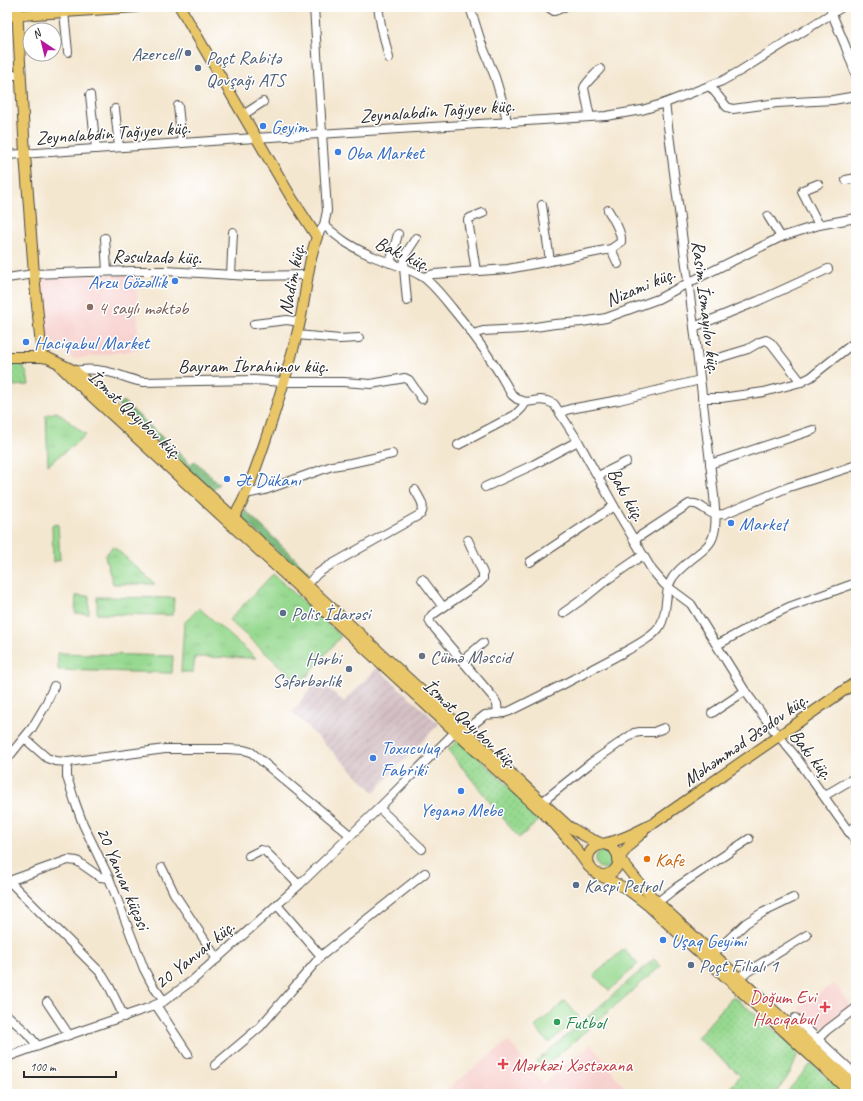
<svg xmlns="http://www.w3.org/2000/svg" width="863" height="1101" font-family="Caveat,sans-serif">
<defs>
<pattern id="industrial-furrows" width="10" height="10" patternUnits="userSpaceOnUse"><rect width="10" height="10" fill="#d2bec3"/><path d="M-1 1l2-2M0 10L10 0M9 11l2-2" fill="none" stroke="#b4a3a8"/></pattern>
<pattern id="grass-tufts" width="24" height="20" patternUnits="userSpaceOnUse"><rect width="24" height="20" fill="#97d990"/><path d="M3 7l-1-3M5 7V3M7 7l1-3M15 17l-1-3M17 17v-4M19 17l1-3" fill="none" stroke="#82ba7c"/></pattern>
<pattern id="forest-crowns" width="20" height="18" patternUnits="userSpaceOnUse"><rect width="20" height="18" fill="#79b97a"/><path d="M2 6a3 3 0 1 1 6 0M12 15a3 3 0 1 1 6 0" fill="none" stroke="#639764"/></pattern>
<pattern id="park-dots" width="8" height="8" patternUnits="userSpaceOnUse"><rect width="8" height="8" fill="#97d990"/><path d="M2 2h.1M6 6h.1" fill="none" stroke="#82ba7c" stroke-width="1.8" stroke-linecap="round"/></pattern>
</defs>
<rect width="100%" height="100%" fill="#fff"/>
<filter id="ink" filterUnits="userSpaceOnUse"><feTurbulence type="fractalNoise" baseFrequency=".025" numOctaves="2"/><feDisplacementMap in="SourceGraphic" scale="8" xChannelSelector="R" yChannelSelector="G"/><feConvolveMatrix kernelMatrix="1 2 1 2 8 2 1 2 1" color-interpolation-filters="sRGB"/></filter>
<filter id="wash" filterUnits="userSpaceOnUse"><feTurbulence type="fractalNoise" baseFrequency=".012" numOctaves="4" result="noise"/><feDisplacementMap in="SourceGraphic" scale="16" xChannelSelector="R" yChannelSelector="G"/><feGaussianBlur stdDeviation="0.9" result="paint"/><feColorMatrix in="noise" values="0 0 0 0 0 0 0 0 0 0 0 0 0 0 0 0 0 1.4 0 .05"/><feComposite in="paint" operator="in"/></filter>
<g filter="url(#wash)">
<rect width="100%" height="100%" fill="#f4e7d0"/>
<g fill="#f7d0cd">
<polygon points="136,274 139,350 74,359 45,336 39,279 100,275"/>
<polygon points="834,983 850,1006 817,1032 799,1008"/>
<polygon points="508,1041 543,1084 591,1044 624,1087 616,1094 441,1094"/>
</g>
<polygon fill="url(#industrial-furrows)" points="377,668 439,724 374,792 292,712 318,680 344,702"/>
<g fill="url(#grass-tufts)" stroke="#61825e">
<polygon points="57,412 86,435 48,465 46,415"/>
<polygon points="58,524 60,560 53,562 52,525"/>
<polygon points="113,546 155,584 113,584 105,556"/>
<polygon points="273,574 341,636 300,684 229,620"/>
<polygon points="76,596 89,596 89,614 75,613"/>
<polygon points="97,597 174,598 173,615 97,614"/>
<polygon points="199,608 256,658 195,657 193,672 181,672 184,623"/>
<polygon points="58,653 173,656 172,673 58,670"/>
<circle cx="604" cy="860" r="9"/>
<polygon points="654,959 661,966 543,1068 537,1061"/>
</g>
<g fill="url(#forest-crowns)" stroke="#527252">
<polygon points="123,401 191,464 195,461 219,484 211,492 118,405"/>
<polygon points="245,510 309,572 304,576 241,517"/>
</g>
<g fill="url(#park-dots)" stroke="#61825e">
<polygon points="7,363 22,363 27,374 29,385 10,386 10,395 7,395"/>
<polygon points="459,739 542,818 519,838 448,750"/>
<path d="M 733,996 L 798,1050 C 796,1067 785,1081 775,1094 L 726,1094 L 740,1075 L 697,1038 Z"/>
<polygon points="812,1063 845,1094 786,1094 791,1087"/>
</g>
<g fill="#97d990" stroke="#61825e">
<polygon points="624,949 638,964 609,991 594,975"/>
<polygon points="565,1001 579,1017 549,1043 535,1027"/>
</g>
</g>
<g filter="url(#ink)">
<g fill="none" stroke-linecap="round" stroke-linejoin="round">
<defs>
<g id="minor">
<polyline points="314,7 327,211 324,225 317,237"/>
<polyline points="378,7 381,25 389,58"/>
<polyline points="470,7 481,42 495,77 504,107 507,122"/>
<polyline points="548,7 554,11 564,7"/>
<polyline points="831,7 832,14 845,45 856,75"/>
<polyline points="64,12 68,52"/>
<polyline points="7,75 21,75"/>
<polyline points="710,86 727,107 733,109 777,103 833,100 856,96"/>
<polyline points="90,95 96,149"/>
<polyline points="178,106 182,143"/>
<polyline points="115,109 119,147"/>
<polyline points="243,115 263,102"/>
<path d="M 590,117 L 584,88 C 585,83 596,74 600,69"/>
<polyline points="7,155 255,138 606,116 642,110 665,103 722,81 740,71 842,7"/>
<polyline points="846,180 856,178"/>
<polyline points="818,184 803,190 802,192 819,225"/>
<polyline points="542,205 550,261"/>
<polyline points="768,216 781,237"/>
<path d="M 324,225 C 340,239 352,248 372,256 C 388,263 408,267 423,277 C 434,285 443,297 452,308 C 475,335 495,364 512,395 L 517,399 L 526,402 L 540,400 L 547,401 L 554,404 L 578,441 L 614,506 L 652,570 L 664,584 L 691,604 L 745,691 L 773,729 L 796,757 L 856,842"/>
<polyline points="105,238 107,271"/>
<polyline points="611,249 618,264"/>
<polyline points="390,263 398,234"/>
<polyline points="476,271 468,220 470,218 483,213"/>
<polyline points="231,275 233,232"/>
<path d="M 423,277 L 434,274 L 508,269 L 550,261 L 611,249 L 621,242 C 622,231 613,219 608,210"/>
<polyline points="7,278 34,274 87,272 134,271 166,271 250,276 307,275"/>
<polyline points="407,301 404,268 405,255 416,238"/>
<polyline points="254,324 287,320 300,322"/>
<polyline points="694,327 758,301 828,269"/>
<polyline points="473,334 483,331 522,329 555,324 582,322 606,318 658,299 688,283 781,237 819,225 856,218"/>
<polyline points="297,335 340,339 359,338"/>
<polyline points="699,364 748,349 760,342 766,340 771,343 801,382"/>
<path d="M 75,371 C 92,367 109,371 125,377 C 131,379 136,381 143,382 L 254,380 L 284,382 L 343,382 L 371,384 L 405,378 L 409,380 L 422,399"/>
<polyline points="702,398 721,398 764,392 801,382 811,377 856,341"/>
<polyline points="560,412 570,409 619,400 700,380"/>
<polyline points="458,445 515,415 522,408 526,402"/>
<polyline points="710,464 813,430"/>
<polyline points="598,476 626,462"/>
<polyline points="485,487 533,465 578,441"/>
<polyline points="245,494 265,490 332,466 351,463 392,454"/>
<polyline points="468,540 483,573 483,579 479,583 432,615 429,619 431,624 493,697 497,704 498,714"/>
<path d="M 634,540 L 689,504 C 700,502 704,511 714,514 C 717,515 721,514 724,514 L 789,487 L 845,469 L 856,465"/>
<polyline points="530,562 614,506"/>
<polyline points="422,579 443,607"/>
<path d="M 307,585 L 317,574 L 327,567 L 421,514 C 426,505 419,498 415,490"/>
<polyline points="563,613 587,596 604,582 643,555"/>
<polyline points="717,645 768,617 789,607 856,583"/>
<polyline points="462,661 483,643"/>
<polyline points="712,713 745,691"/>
<path d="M 465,731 L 485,715 L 504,713 L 510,711 C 545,694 580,676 615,657 C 627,650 654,638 660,626 C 669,611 663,591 673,577 C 679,569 686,564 693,558 C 699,553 707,548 711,541 C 718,529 715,510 714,496 L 694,327 L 665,103"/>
<polyline points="24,738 47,758 55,761 68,762 165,749 227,749 244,750 251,752 350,835"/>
<polyline points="7,759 32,728 45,706 54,686"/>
<polyline points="68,762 67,770 67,777 75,802 83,824 109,878 144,969 153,986 164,1001"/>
<polyline points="824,796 856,777"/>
<polyline points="542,802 592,762 634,733 640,732 654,732 664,728"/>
<polyline points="379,808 422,849"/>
<polyline points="848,831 856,826"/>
<polyline points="249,856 261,850 265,851 299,885"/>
<polyline points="162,868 174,893 217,959"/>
<polyline points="7,879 101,973 109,986 124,1017"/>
<polyline points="9,881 68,860 77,861 100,877 109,878"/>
<polyline points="658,902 677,887 749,839"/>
<polyline points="277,905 321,956"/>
<polyline points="713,954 746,923 762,913 793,898"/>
<polyline points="739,977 807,935"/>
<polyline points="47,1002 69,1035"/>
<polyline points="156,1005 188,1054"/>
<polyline points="7,1015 26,1032 38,1046"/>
<polyline points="795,1018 856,1075"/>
<polyline points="815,1042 827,1030 856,1008"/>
<polyline points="7,1057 69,1035 148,1008 164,1001 193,980 299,885 379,808 455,732"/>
<polyline points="215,1065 260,1027 321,956 425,873"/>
</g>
<g id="major">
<polyline points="17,7 25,154 34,274 42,357"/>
<path d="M 180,7 L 291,197 L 317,237 C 308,261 307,286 302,311 C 299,330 293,349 288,368 C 277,405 266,442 252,478 C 246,493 241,509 230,521"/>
<polyline points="7,16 136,7"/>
<path d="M 7,357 L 42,357 L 48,358 L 75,371 L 568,826 C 578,832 587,838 598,842 C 602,844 608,845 612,847 C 615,850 618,854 618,858 C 621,876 594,882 589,864 C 587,858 589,851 594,848 C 600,843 610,843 617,840 C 630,836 642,829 654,823 L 856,682"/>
<polyline points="61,367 71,377 553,822 573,845 589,867"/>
<polyline points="643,832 633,841 619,858 640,884 655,900 856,1087"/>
<polyline points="599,875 627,889 649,906 852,1094"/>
</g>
</defs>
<use href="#minor" stroke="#494744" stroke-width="10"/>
<use href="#major" stroke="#494744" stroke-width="12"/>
<use href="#minor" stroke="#fff" stroke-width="8"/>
<use href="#major" stroke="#e9c769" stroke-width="10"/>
</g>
</g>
<g fill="#5c6f8a" stroke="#fff" stroke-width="1.5">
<circle cx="188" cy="53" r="4"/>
<circle cx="198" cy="68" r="4"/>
<circle cx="283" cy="613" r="4"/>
<circle cx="349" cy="669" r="4"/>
<circle cx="576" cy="885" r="4"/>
<circle cx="691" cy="965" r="4"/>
</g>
<g fill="#3f7fe0" stroke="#fff" stroke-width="1.5">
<circle cx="263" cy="126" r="4"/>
<circle cx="338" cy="152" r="4"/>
<circle cx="175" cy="281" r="4"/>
<circle cx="26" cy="342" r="4"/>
<circle cx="227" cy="479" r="4"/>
<circle cx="731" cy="523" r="4"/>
<circle cx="373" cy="758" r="4"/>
<circle cx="461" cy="791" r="4"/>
<circle cx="663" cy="940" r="4"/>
</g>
<circle fill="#8d6e63" stroke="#fff" stroke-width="1.5" cx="90" cy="307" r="4"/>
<circle fill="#6b7280" stroke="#fff" stroke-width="1.5" cx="422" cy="656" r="4"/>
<circle fill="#e8710a" stroke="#fff" stroke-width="1.5" cx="647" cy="859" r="4"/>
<g fill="#e0444e" stroke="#fff" stroke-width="1.5">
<path d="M823 1001h4v4h4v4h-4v4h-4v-4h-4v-4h4z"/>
<path d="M501 1058h4v4h4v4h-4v4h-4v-4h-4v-4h4z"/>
</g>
<circle fill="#2e9e5b" stroke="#fff" stroke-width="1.5" cx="557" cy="1022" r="4"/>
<g text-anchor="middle" stroke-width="3" stroke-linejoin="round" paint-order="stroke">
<g font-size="19" fill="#4e5e75" stroke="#fff" text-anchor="start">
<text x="180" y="60" text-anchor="end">Azercell</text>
<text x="206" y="64">Poçt Rabitə<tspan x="206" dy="22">Qovşağı ATS</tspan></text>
<text x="291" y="620">Polis İdarəsi</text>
<text x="341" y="665" text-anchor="end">Hərbi<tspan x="341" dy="22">Səfərbərlik</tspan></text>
<text x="584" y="892">Kaspi Petrol</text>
<text x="699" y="972">Poçt Filialı 1</text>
</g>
<g font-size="19" fill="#2b2b2b" stroke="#fff">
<text transform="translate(437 110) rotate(-4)" y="7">Zeynalabdin Tağıyev küç.</text>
<text transform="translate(113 132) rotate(-4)" y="7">Zeynalabdin Tağıyev küç.</text>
<text transform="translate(403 253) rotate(25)" y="7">Bakı küç.</text>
<text transform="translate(157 256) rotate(1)" y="7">Rəsulzadə küç.</text>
<text transform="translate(291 279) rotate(-79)" y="7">Nadim küç.</text>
<text transform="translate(640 286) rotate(-23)" y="7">Nizami küç.</text>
<text transform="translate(707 307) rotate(83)" y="7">Rasim İsmayılov küç.</text>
<text x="253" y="372">Bayram İbrahimov küç.</text>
<text transform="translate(136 414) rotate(43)" y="7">İsmət Qayıbov küç.</text>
<text transform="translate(627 494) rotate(61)" y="7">Bakı küç.</text>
<text transform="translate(471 723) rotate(43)" y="7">İsmət Qayıbov küç.</text>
<text transform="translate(745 739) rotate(-35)" y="7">Məhəmməd Əsədov küç.</text>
<text transform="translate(812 754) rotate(52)" y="7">Bakı küç.</text>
<text transform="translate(124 878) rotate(67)" y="7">20 Yanvar küçəsi</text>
<text transform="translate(194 954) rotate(-39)" y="7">20 Yanvar küç.</text>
</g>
<g font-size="19" fill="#366cbe" stroke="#fff" text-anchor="start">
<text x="271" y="133">Geyim</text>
<text x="346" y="159">Oba Market</text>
<text x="167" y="288" text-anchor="end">Arzu Gözəllik</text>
<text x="34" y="349">Haciqabul Market</text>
<text x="235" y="486">Ət Dükanı</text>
<text x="739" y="530">Market</text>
<text x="381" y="754">Toxuculuq<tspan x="381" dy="22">Fabriki</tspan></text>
<text x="461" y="816" text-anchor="middle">Yeganə Mebe</text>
<text x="671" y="947">Uşaq Geyimi</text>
</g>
<g font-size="19" fill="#785e54" stroke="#fff" text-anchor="start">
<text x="98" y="314">4 saylı məktəb</text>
</g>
<g font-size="19" fill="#5b616d" stroke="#fff" text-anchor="start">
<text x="430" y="663">Cümə Məscid</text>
</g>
<g font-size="19" fill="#c56008" stroke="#fff" text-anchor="start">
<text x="655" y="866">Kafe</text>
</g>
<g font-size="19" fill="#be3a42" stroke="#fff" text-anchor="end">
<text x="816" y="1003">Doğum Evi<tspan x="816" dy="22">Hacıqabul</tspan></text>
<text x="512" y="1071" text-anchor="start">Mərkəzi Xəstəxana</text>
</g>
<g font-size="19" fill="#27864d" stroke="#fff" text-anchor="start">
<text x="565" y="1029">Futbol</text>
</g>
</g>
<rect width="863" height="1101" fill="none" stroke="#fff" stroke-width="24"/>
<g transform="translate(42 42) rotate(325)"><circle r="19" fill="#ffffff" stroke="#aaaaaa"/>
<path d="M0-3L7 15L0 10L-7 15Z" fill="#b5179e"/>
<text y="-6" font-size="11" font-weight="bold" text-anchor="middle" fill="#2b2b2b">N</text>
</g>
<path d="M24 1071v6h92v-6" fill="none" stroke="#2b2b2b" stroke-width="2"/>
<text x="30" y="1071" font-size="12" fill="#2b2b2b" stroke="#ffffff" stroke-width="3" paint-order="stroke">100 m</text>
</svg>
